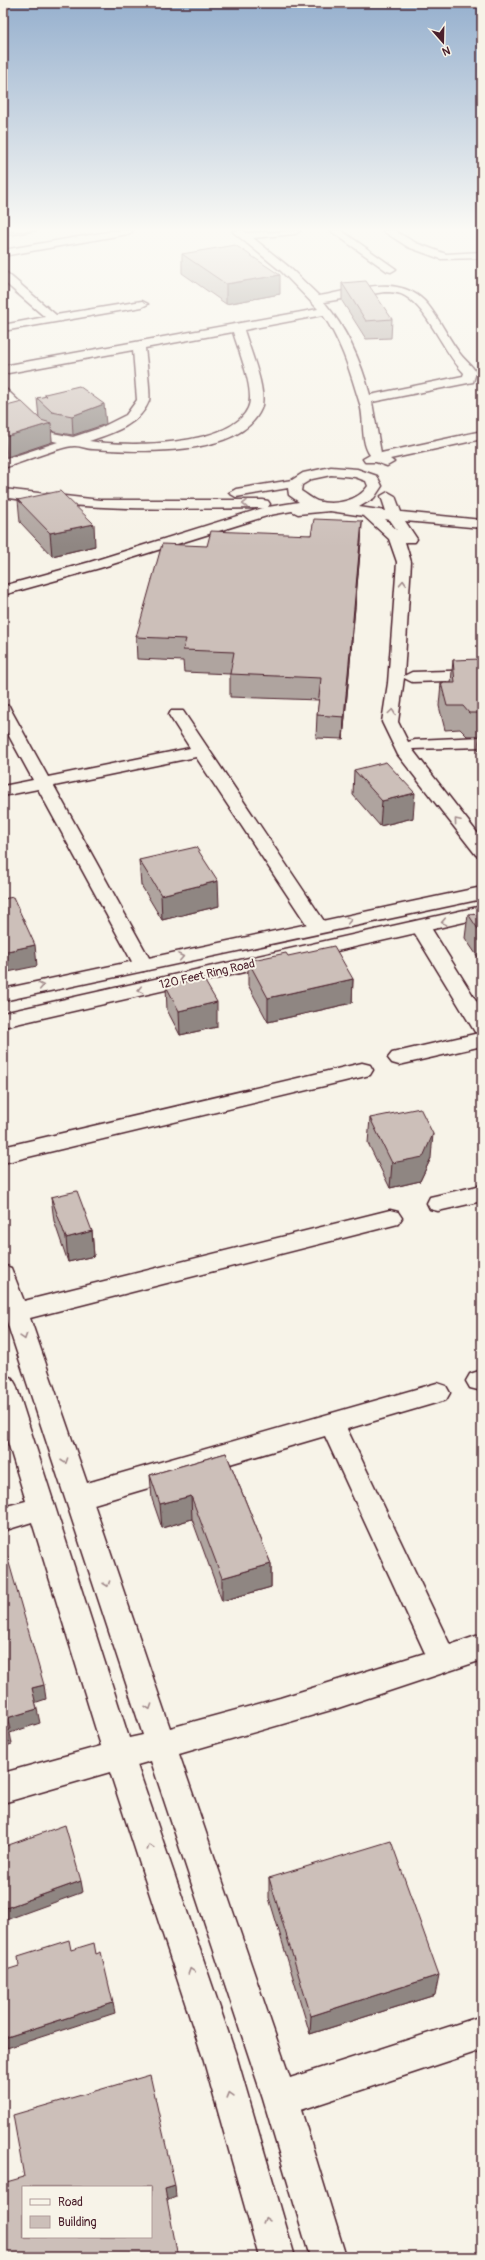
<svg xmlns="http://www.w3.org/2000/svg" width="485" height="2260" font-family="Pangolin,sans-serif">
<rect width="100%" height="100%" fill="#f7f3e8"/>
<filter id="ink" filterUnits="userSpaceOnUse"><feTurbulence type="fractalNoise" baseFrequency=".025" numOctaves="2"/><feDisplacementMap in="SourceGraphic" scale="8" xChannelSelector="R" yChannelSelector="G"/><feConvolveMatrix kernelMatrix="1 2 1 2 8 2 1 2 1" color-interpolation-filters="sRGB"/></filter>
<g filter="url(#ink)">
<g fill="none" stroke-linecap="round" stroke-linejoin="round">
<defs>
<g id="minor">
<polygon points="113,231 133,231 128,234 3,256 3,250"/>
<path d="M 232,231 L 243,231 L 246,233 L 300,231 L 295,234 L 253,238 L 289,267 L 319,296 C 355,290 401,272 428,305 C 440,320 447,336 458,351 C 463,359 471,364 476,372 L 473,382 L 372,402 L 381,453 L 482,431 L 482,439 L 390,459 L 394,462 L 387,466 L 376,462 L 365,462 L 363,459 L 370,455 C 360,441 365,421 360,404 C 350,372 343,345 323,315 L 244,330 C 249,348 268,391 261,409 C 240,458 137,452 93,449 C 87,449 81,446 75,446 C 63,445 19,464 3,468 L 3,460 L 58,442 L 44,439 L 3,400 L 3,389 L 7,390 L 53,433 L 73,437 L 100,428 L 126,415 L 137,400 L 133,350 L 3,374 L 3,366 L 318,309 L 281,271 ZM 384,292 C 391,292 399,292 405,296 C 428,309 443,352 464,373 L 463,376 L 370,395 C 361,361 346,328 324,302 ZM 233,332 C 238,349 256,392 248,408 C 231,447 125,447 89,441 C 110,434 140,425 149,401 C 151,393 146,358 145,348 Z"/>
<polygon points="331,231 342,231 396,269 391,272 387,271"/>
<polygon points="383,231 395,231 416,243 446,254 482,252 482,258 441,259 408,247"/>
<polygon points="3,272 7,273 56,315 142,301 148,304 142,307 3,331 3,325 45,317 3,281"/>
<path d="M 331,467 L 357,469 L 377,476 L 382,486 L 374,498 L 359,507 L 386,511 L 381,496 L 388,492 L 395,496 L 401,512 L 482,520 L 482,528 L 405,521 L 417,539 L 415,542 L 405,542 L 411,562 L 404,676 L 412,672 L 482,670 L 482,680 L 412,682 L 404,678 L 398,722 L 408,742 L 415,740 L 482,737 L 482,747 L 412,749 L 482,839 L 482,857 L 476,855 L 398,755 L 382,722 L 388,683 L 397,562 L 389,539 L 364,516 L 330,511 L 298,514 L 292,511 L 270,515 L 100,568 L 3,595 L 3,586 L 90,562 L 263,508 C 176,509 89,511 3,497 L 3,489 L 100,500 L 263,500 L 268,501 L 270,504 L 268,507 L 299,502 L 289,495 L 288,488 L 236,497 L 229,493 L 236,489 L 292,480 L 303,473 ZM 331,475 L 355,477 L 366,481 L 368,486 C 358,501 335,506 317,501 C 312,499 306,494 301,491 L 302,485 L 312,479 ZM 385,519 L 390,520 L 397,530 Z"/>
<polygon points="3,705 9,706 11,710 48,777 190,748 169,715 171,711 183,711 328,927 325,931 318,933 311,931 196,757 54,786 153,965 150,969 143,971 136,969 38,789 3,796 3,786 33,780 3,725"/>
<polygon points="421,921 428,923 482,1010 482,1046 399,1065 392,1063 388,1058 392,1053 479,1033 475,1032 411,927 414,923"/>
<polygon points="362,1063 370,1065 373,1070 370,1075 3,1163 3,1147"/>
<polygon points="482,1185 482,1201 438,1211 430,1209 427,1203 430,1197"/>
<path d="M 390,1210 L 398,1212 L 402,1218 L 398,1224 L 30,1318 L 87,1483 L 437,1383 L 446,1386 L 450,1393 L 446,1400 L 347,1429 L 450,1645 L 482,1634 L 482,1660 L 338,1708 L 179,1754 L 290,2078 L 482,2016 L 482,2050 L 301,2110 L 346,2257 L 310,2257 L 263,2099 L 151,1761 L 137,1765 L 237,2058 L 295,2257 L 259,2257 L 203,2058 L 110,1772 L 3,1803 L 3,1773 L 101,1746 L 32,1522 L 3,1531 L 3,1507 L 26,1501 L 3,1426 L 3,1375 L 12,1378 L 16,1385 L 129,1738 L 143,1735 L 3,1310 L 3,1265 L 11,1268 L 24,1301 ZM 325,1436 L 425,1653 L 280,1698 L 170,1728 L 94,1504 Z"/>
<polygon points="479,1371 482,1371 482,1391 470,1388 466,1381 470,1374"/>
</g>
<g id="major">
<polygon points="482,887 482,899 3,1001 3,989"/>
<polygon points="482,906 482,918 3,1027 3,1013"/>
</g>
</defs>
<use href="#minor" stroke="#4a1f2b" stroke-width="3"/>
<use href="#major" stroke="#4a1f2b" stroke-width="3"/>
<use href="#minor" fill="#f7f3e8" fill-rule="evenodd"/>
<use href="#major" fill="#f7f3e8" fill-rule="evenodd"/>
</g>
<g fill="#afa49f" stroke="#4a1f2b">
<polygon points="182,254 280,294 226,304 182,273"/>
<polygon points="342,283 392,319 391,338 366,339 342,301"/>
<polygon points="45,394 106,424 73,435 54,432 51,429 52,442 7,457 3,454 3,407 39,418 37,398 45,397"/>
<polygon points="18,500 95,546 52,556 20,522"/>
<polygon points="362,521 361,542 343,739 316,738 317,715 319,700 230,697 230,674 184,672 183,661 137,659 136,637 207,546 311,535"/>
<polygon points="453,660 482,665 482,753 478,749 479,736 467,736 460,729 445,730 439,706 441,683 451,683"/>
<polygon points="354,770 413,818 380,826 353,795"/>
<polygon points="139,860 219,906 162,920 141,885"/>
<polygon points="468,914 482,915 482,963 465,938"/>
<polygon points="248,961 353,979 352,1003 268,1022 248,985"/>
<polygon points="166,986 217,1027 180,1035 167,1010"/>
<polygon points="370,1118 431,1158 420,1181 390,1188 368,1143"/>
<polygon points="51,1197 92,1231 94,1256 68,1262 54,1221"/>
<polygon points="226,1453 271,1564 271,1587 222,1601 192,1519 162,1528 152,1499 150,1475"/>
<polygon points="269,1878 435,1995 310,2034 269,1898"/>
</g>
<g fill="#8f8682" stroke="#4a1f2b">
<polygon points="3,231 38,231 3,237"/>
<polygon points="280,275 280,294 226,304 226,284"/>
<polygon points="104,404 106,424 73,435 72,416"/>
<polygon points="51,423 52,442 7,457 5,437"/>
<polygon points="362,521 361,542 343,739 344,717"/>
<polygon points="94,524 95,546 52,556 50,533"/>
<polygon points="415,793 413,818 380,826 382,801"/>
<polygon points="218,881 219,906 162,920 161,895"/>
<polygon points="35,945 37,966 3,973 3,952"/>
<polygon points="353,979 352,1003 268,1022 268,998"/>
<polygon points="217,1002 217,1027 180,1035 179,1011"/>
<polygon points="433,1134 431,1158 420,1181 390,1188 392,1163"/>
<polygon points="92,1231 94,1256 68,1262 66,1238"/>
<polygon points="191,1496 192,1519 162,1528 160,1504"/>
<polygon points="271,1564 271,1587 222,1601 222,1578"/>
<polygon points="44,1685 46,1699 34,1703 32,1688"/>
<polygon points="37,1709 40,1723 10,1733 12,1744 3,1747 3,1731 7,1718"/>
<polygon points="81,1881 83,1892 3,1921 3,1909"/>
<polygon points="439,1975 435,1995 310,2034 311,2016"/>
<polygon points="113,2003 115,2013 7,2048 4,2038"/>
<polygon points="175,2186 176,2197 166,2201 165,2189"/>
</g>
<g fill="#ccbfb9" stroke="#4a1f2b" fill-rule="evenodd">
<polygon points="235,245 280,275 226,284 182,254"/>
<polygon points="366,281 392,319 366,321 342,283"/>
<polygon points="79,386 104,404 72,416 52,412 37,398 47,396 45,394"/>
<polygon points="22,402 41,420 51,423 5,437 3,435 3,407"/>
<polygon points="60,491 94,524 50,533 18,500"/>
<polygon points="314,519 362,521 344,717 317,715 321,678 230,674 234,652 183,650 186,639 136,637 162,544 207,546 211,531 311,535"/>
<polygon points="480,659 482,665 482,713 469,713 463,706 447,706 441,683 455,683 453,660"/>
<polygon points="386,762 415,793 382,801 354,770"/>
<polygon points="196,847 218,881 161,895 139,860"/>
<polygon points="13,897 35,945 3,952 3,899"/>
<polygon points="468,914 482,915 482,935"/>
<polygon points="334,946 353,979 268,998 248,961 286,953 288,956"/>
<polygon points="203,978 217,1002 179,1011 166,986"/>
<polygon points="420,1108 433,1134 423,1157 392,1163 370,1118"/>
<polygon points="77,1191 92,1231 66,1238 51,1197"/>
<polygon points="226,1453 271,1564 222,1578 191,1496 160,1504 150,1475"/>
<polygon points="3,1542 44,1685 32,1688 37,1709 7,1718 10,1729 3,1731"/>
<polygon points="65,1825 81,1881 3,1909 3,1847"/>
<polygon points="391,1841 439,1975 311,2016 269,1878"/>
<polygon points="69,1940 71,1950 94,1943 96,1954 101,1952 113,2003 4,2038 3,2032 3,1971 19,1966 18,1956"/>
<path d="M 150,2075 L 175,2186 L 165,2189 L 178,2257 L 3,2257 L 3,2183 L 24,2177 L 13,2115 ZM 23,2187 L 151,2187 L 151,2237 L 23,2237 Z"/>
</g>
<defs><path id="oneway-chevron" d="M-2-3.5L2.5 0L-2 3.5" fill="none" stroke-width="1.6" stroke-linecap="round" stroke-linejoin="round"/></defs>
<g stroke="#a0898a">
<use href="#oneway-chevron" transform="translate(245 504) rotate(180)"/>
<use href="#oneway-chevron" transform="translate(403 583) rotate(-87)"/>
<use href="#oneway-chevron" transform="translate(392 712) rotate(-82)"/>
<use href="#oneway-chevron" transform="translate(457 821) rotate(-130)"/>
<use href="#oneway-chevron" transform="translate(349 920) rotate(-12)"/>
<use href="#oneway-chevron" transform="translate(444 922) rotate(168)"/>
<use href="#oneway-chevron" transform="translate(181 957) rotate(-12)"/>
<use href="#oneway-chevron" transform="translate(41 986) rotate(-12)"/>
<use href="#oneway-chevron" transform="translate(140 990) rotate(167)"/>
<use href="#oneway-chevron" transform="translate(24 1337) rotate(72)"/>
<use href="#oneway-chevron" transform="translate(65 1461) rotate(71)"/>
<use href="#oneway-chevron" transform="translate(107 1584) rotate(71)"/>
<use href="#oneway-chevron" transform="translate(149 1707) rotate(71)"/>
<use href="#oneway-chevron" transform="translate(150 1847) rotate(-108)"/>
<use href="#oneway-chevron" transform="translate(191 1971) rotate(-108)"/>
<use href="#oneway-chevron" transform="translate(230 2095) rotate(-106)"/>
<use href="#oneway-chevron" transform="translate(266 2220) rotate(-106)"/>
</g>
</g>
<linearGradient id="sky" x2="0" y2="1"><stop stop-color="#96b0ce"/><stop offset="0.42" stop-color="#fbfaf5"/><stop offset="1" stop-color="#fbfaf5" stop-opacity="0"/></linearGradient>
<rect width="485" height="547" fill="url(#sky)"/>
<g text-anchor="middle" stroke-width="4" stroke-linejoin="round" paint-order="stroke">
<g font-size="12" fill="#4a1f2b" stroke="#f7f3e8">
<text transform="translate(207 974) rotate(-13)" y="4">120 Feet Ring Road</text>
</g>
</g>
<rect width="485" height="2260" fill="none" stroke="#f7f3e8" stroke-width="16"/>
<rect x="8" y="8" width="469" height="2244" fill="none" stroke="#4a1f2b" stroke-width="1.5" filter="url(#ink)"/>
<rect x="22" y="2186" width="130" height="52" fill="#f7f3e8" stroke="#b29e9c"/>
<rect x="30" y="2199" width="20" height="6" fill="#f7f3e8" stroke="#b29e9c"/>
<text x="58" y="2206" font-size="12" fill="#4a1f2b">Road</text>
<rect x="30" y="2216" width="20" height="12" fill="#ccbfb9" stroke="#b29e9c"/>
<text x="58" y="2226" font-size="12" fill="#4a1f2b">Building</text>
<g transform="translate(443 42) rotate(160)" stroke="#f7f3e8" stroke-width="3" paint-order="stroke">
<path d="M0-3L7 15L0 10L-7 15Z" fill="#4a1f2b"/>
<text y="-6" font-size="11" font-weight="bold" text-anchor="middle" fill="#4a1f2b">N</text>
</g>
</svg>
